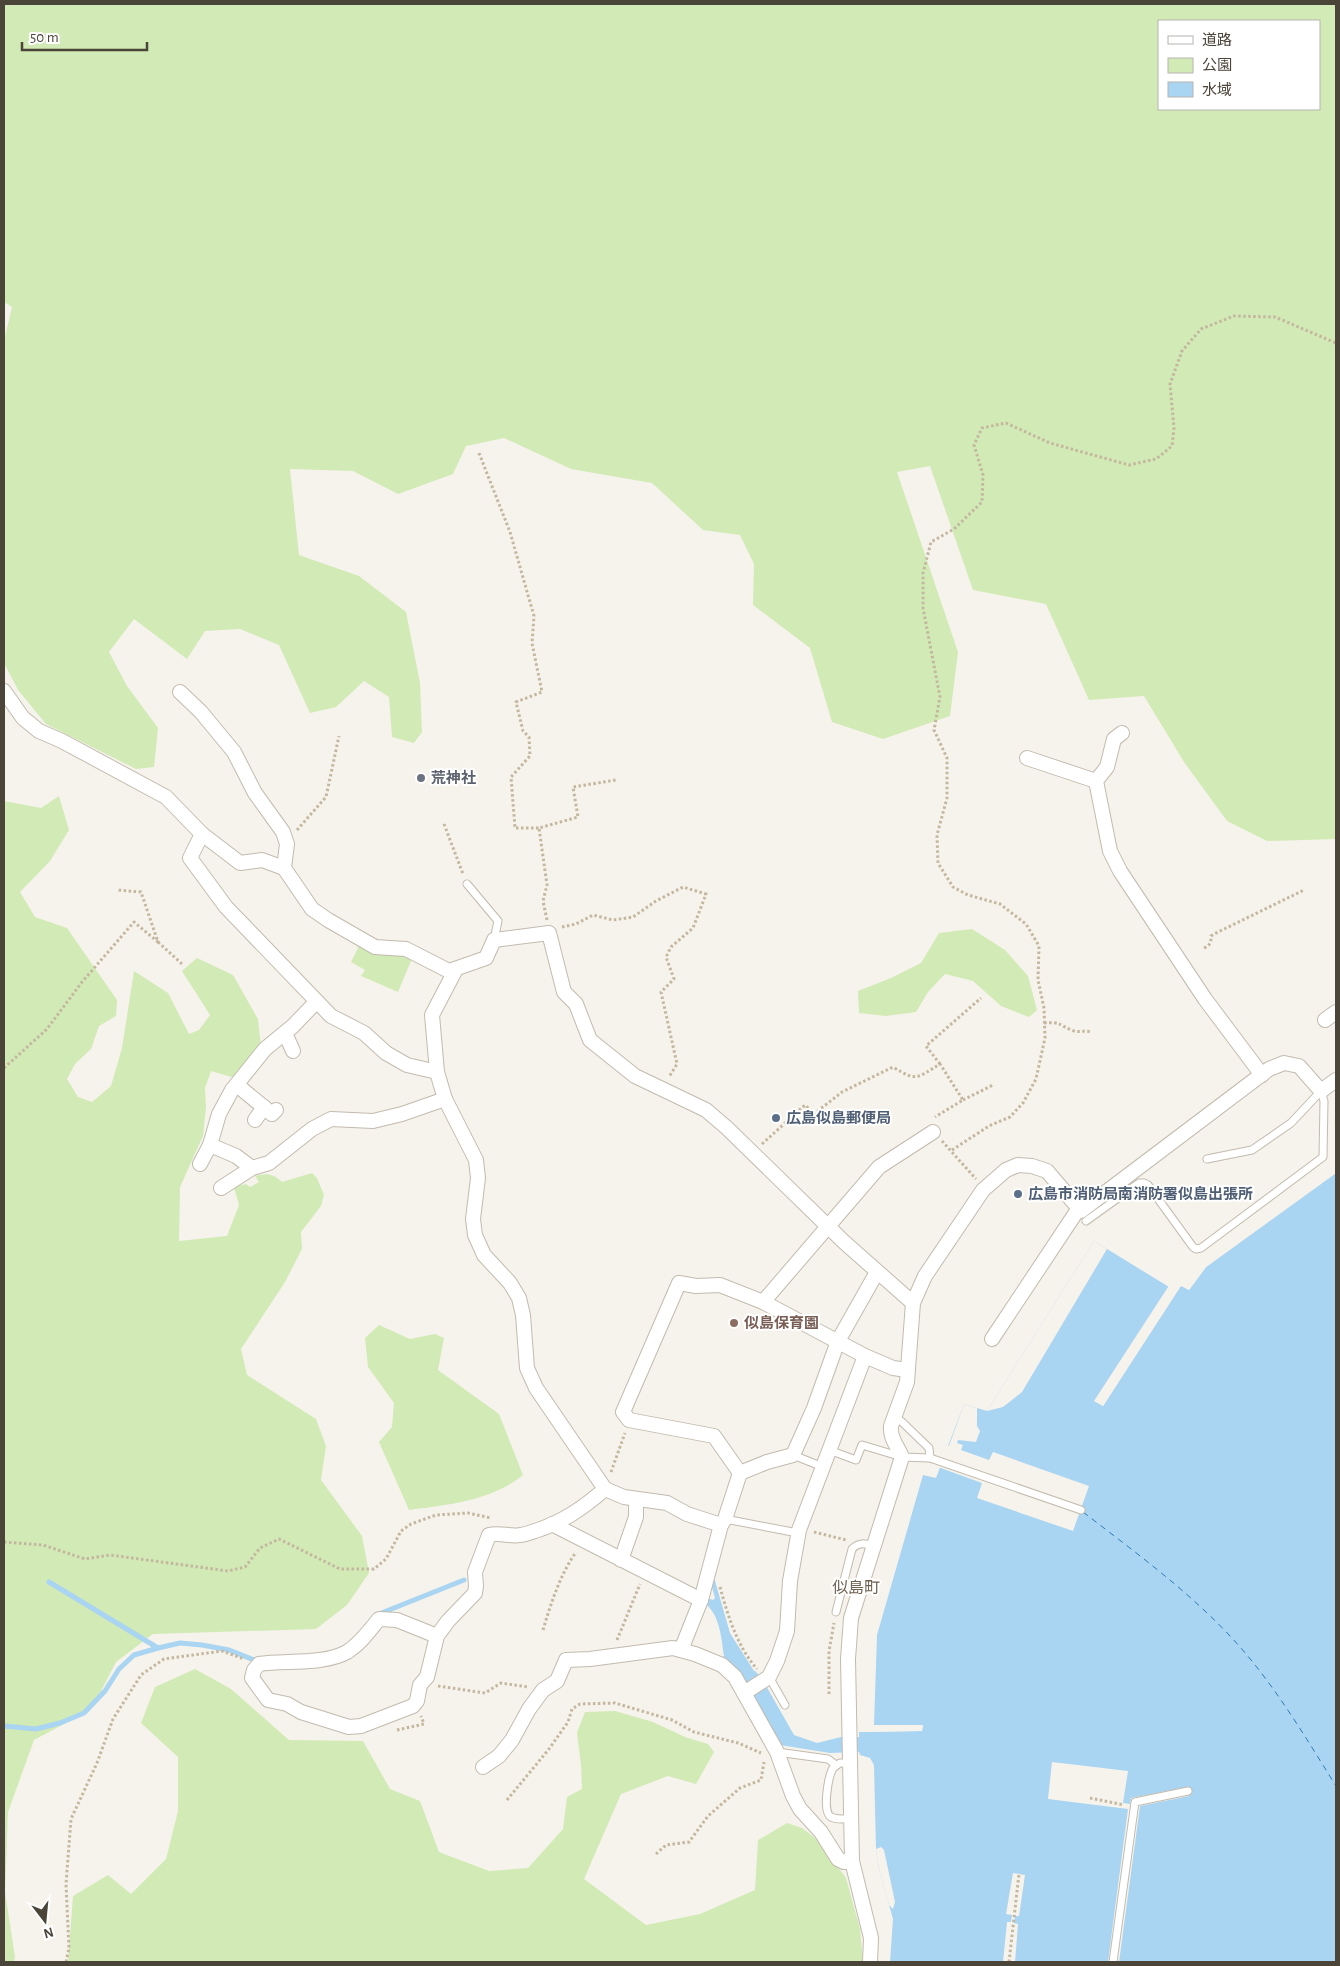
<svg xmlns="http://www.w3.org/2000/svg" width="1340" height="1966" font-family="'Alegreya Sans','Noto Sans JP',sans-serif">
<rect width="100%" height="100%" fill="#f6f3ec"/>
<g fill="#d2eab5" fill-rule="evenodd">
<path d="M 4,4 L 1336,4 L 1336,839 L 1267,841 L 1227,821 L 1184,762 L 1144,696 L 1089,700 L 1046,604 L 973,590 L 930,466 L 897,472 L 958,652 L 950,716 L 883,739 L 832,722 L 810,648 L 753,605 L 754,564 L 740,535 L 703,530 L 652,483 L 571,469 L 504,438 L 466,446 L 453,474 L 398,494 L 353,471 L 290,469 L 299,555 L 359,576 L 406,612 L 420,683 L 422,732 L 414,743 L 392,737 L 389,697 L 364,681 L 336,707 L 310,713 L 279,645 L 240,629 L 205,631 L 187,659 L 134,619 L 109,652 L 127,686 L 158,728 L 154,767 L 136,769 L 46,724 L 18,690 L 4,663 L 4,341 L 12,307 L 4,302 ZM 1319,21 L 1319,109 L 1159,109 L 1159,21 Z"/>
<path d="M 59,796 L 69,830 L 50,861 L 20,892 L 35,917 L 67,928 L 117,1000 L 116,1016 L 99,1026 L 91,1049 L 75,1064 L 67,1079 L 78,1097 L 92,1102 L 111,1086 L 122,1048 L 134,971 L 168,993 L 189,1034 L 199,1030 L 210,1015 L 182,971 L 197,958 L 233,975 L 258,1019 L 261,1047 L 235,1078 L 211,1071 L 205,1088 L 206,1107 L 203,1136 L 180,1187 L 179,1241 L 227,1236 L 239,1205 L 234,1187 L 246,1184 L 250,1187 L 259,1182 L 255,1176 C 266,1173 273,1173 282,1182 L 312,1173 L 317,1178 L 324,1195 L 321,1206 L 301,1232 L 302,1249 L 285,1282 L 241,1349 L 247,1375 L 316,1419 L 326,1446 L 321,1480 L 362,1536 L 369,1573 L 347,1605 L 316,1629 L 153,1634 L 116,1662 L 98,1697 L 75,1718 L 34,1740 L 8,1812 L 5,1892 L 15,1957 L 14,1962 L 4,1962 L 4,801 L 41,808 Z"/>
<polygon points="972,929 1005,950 1028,976 1037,1010 1029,1017 1001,1006 973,981 945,974 928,992 916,1012 886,1016 859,1013 858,991 891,978 921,963 939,933"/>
<polygon points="360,944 413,956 398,992 361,976 365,970 351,962"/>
<path d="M 379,1325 L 410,1339 L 435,1334 L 444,1338 L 438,1370 L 499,1414 L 523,1475 C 491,1501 448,1505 409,1510 L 379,1442 L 392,1427 L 394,1403 L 368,1367 L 365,1338 Z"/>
<polygon points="195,1669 231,1689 289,1740 363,1741 390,1789 420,1801 439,1852 489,1871 528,1868 563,1829 567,1797 582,1789 581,1765 577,1733 585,1712 615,1711 653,1722 685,1737 708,1744 714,1752 696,1784 668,1776 621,1794 584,1879 646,1925 700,1914 755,1890 758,1840 787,1823 802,1828 819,1841 846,1878 860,1929 863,1962 68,1962 73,1896 108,1875 131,1894 166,1859 178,1811 178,1757 141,1723 155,1687"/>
</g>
<path fill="#a9d4f2" d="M 1336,1173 L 1336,1962 L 890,1962 L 893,1919 L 879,1869 L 876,1849 L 874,1765 L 870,1758 L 860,1755 L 859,1752 L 830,1753 L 780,1745 L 721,1659 L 724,1656 C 721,1637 720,1613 703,1602 L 705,1597 L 713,1600 L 715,1598 L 709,1576 L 713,1574 L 730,1633 L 754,1671 L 755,1671 L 761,1677 L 794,1735 L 817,1743 L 841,1737 L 859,1737 L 859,1732 L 922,1731 L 923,1725 L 874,1725 L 877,1635 L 923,1475 L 936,1478 L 964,1404 L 987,1411 L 1094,1241 L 1169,1287 L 1095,1401 L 1103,1406 L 1181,1285 L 1189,1290 L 1206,1267 Z"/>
<g fill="#f6f3ec">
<polygon points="1336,1170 1336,1173 1206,1267 1189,1290 1181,1286 1103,1406 1094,1401 1170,1284 1171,1288 1098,1400 1102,1403 1179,1284 1182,1283 1188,1287 1205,1265"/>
<polygon points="1094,1241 1107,1249 1022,1392 1003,1407 987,1411"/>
<polygon points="964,1404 977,1408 977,1426 980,1431 976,1442 958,1440 957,1443 963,1445 961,1450 989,1460 993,1452 1089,1486 1073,1531 977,1498 982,1483 938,1467 946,1445 949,1446"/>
<polygon points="874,1725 923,1725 922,1731 859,1732 859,1730 920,1728 873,1728"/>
<polygon points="1052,1762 1128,1771 1123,1803 1130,1804 1131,1798 1187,1787 1189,1796 1140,1806 1119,1962 1108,1962 1128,1809 1048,1799"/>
<polygon points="881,1847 884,1850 895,1902 893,1909 889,1905 879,1869 876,1849"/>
<polygon points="1013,1873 1025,1875 1019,1916 1015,1916 1014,1923 1018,1924 1015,1962 1003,1962 1007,1922 1011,1922 1012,1915 1006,1914"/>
</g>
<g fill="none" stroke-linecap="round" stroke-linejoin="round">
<g stroke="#a9d4f2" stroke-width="5">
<polyline points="49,1582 158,1648"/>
<polyline points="379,1614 464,1580"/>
<polyline points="4,1726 36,1729 60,1723 84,1713 105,1691 119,1669 134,1655 158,1648 180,1643 202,1645 229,1650 259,1662"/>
</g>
<path stroke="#2e7ab2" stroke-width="1" stroke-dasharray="6 5" stroke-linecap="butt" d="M 1083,1512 C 1135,1552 1187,1590 1231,1637 C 1273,1682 1304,1735 1336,1786"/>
<defs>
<g id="lane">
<polyline points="467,884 498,921 494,940"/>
<polyline points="1086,1221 1139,1183 1144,1183 1148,1185 1193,1247 1196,1249 1201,1248 1323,1157 1324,1101 1321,1091 1291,1123 1252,1150 1207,1159"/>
<polyline points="894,1418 901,1421 929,1448 930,1458"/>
<polyline points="829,1450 856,1460 862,1445 902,1457 930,1458 1081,1510"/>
<polyline points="793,1455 823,1467"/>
<polyline points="725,1519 798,1533"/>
<path d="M 836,1612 L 852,1549 C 859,1542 865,1543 874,1547"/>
<polyline points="769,1677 785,1705"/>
<polyline points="777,1752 828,1759 836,1765"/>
<path d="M 850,1763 L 840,1763 L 833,1768 C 828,1777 822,1812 831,1817 C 837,1820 845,1819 851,1818"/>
<polyline points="1113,1962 1135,1802 1188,1791"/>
</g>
<g id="street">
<polyline points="4,691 23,718 39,731 62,741 166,797 202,834 240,863 262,860 284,868 312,909 328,920 375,947 406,949 449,971 486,958 494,940 549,933 564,992 576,1004 590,1040 635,1076 706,1110 727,1128 844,1242 913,1303"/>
<polyline points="180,692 201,712 234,752 255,793 283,832 287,844 284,868"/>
<polyline points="1122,733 1114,739 1107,767 1096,781 1110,851 1120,871 1205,999 1262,1075"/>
<polyline points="1027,758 1096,781"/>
<path d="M 202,834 L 190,858 L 226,907 L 331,1016 L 364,1033 L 386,1053 L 407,1065 L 437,1072 L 445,1099 L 476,1160 L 478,1178 L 473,1219 L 475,1235 L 484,1255 L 510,1283 L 519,1298 L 523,1315 L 527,1368 L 536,1388 L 605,1489 C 583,1508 563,1522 535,1531 C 531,1532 525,1535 520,1535 C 510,1537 500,1532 489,1535 L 475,1572 L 476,1586 L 475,1593 L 448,1621 L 437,1636 L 427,1677 L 420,1685 L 417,1701 L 413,1706 L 361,1726 L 349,1727 L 301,1712 L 287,1704 L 268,1700 L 252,1678 L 254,1670 L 259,1664 C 285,1660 324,1665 347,1652 C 360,1644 369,1631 379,1619 L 397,1620 L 437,1636"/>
<polyline points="1325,1020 1336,1012"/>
<polyline points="285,1033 293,1051"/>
<polyline points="437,1072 432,1015 456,969"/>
<polyline points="237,1085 272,1114 276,1110"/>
<polyline points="255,1120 264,1107"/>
<polyline points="210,1145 236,1156 252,1168"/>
<polyline points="200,1164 210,1145 219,1114 232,1090 265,1049 293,1026 316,1002"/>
<polyline points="221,1188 252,1168 269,1163 312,1129 331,1119 373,1121 402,1114 445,1099"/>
<polyline points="992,1339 1079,1208"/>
<polyline points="908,1370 893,1368 865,1356 763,1302 879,1167 933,1132"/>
<polyline points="740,1473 767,1462 793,1455 814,1408 838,1341 877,1272"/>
<polyline points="605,1489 624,1497 667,1503 687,1514 721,1525"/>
<polyline points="552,1524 701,1600"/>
<polyline points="621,1560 636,1517 636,1499"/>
<polyline points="681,1650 701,1600 721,1525 725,1519 740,1473 714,1436 629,1420 623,1412 679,1283 696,1286 720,1285 763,1302"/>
<polyline points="744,1693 769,1677 777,1661 787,1631 790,1581 799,1530 865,1356"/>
<polyline points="483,1767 499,1756 512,1740 529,1709 543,1690 557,1681 566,1660 590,1659 673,1648 695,1654 722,1665 735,1677 777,1752 793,1796 800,1809 821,1832 838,1859 844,1862 852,1861"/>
<path d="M 870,1962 L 871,1938 L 852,1861 L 848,1659 L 851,1618 L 902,1457 C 897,1445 890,1439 891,1426 L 907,1382 L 913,1303 L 925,1276 L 983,1190 L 1006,1170 L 1018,1165 L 1032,1166 L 1047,1171 L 1081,1211 L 1269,1069 L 1284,1063 L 1299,1066 L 1321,1091 L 1336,1080"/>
</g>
</defs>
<use href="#lane" stroke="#c2bbae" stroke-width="9"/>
<use href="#street" stroke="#c2bbae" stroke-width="16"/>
<g stroke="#c4b79f" stroke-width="3" stroke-dasharray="2.5 2.5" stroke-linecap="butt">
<polyline points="479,453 510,532 534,616 532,643 542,692 516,702 523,731 529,737 530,756 511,777 515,828 539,828"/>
<polyline points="444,824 463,874"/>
<polyline points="297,830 326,797 339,736"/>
<polyline points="547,920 543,901 547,885 539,828 578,817 573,787 616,780"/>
<polyline points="562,927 576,924 593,915 613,920 633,917 656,901 683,887 706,894 693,928 671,947 666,957 674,979 661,992 677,1064 669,1077"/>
<polyline points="158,942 182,964"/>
<path d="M 1204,948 C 1210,945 1211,943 1211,936 L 1214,934 L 1304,890"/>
<path d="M 1044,1023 C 1061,1022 1058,1024 1071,1030 C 1078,1033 1084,1030 1091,1032"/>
<polyline points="940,1064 926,1046 981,998"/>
<polyline points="4,1068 47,1029 82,982 134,922 158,942 141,892 117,890"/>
<polyline points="963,1100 993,1085"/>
<polyline points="942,1141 976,1179"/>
<path d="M 762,1144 L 805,1105 L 814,1114 L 842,1092 L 893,1067 C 917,1082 917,1078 940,1064 L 963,1100 L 935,1117"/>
<polyline points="952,1150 989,1126 1010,1117 1023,1103 1036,1079 1045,1038 1044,1008 1038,980 1039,946 1026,924 1000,904 968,895 953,887 938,863 937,835 947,798 947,758 934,730 940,697 923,608 923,573 931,542 954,529 982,502 983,475 974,445 982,428 1006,423 1050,443 1129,465 1156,459 1172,446 1174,428 1170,384 1182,351 1201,329 1234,316 1275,317 1336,343"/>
<polyline points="611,1472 625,1433"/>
<polyline points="814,1532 846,1540"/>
<polyline points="4,1542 43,1545 85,1559 110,1555 228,1571 245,1567 260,1548 279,1539 340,1569 374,1569 386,1559 401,1531 411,1524 436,1515 468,1513 491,1518"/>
<path d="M 720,1587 C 728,1616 737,1646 757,1669"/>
<path d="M 543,1630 C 551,1603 560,1575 576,1552"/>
<polyline points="617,1640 640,1584"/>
<polyline points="438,1686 485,1693 501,1683 528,1687"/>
<polyline points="829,1694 829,1651 834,1623"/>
<polyline points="397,1730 424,1724 421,1716"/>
<polyline points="1090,1798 1124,1805"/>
<polyline points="507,1800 549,1749 568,1722 572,1709 580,1704 615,1703 672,1720 694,1732 738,1743 761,1753"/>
<polyline points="656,1854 666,1845 689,1842 708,1816 740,1788 761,1780 764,1762"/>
<polyline points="66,1962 69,1948 66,1884 71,1819 97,1763 113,1719 141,1675 164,1659 222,1651 244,1659"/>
<polyline points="1009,1962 1019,1874"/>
</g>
<use href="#lane" stroke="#fff" stroke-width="7"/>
<use href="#street" stroke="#fff" stroke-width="14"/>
</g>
<circle fill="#6b7280" stroke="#fff" stroke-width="2" cx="421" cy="778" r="5"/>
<g fill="#5c6f8a" stroke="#fff" stroke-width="2">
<circle cx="776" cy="1118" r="5"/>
<circle cx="1018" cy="1194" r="5"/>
</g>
<circle fill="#8d6e63" stroke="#fff" stroke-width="2" cx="734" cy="1323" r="5"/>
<g text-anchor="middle" stroke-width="4" stroke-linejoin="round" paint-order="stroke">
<g font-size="15" font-weight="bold" fill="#5b616d" stroke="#fff" text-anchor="start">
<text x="431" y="783">荒神社</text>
</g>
<g font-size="15" font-weight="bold" fill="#4e5e75" stroke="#fff" text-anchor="start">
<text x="786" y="1123">広島似島郵便局</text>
<text x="1028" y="1199">広島市消防局南消防署似島出張所</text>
</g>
<g font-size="15" font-weight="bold" fill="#785e54" stroke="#fff" text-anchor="start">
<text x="744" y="1328">似島保育園</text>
</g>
<g font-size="16" fill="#6e6250" stroke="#fff">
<text x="856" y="1593">似島町</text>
</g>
</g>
<rect width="1340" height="1966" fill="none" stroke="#4b4439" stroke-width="10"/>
<rect x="1158" y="20" width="162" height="90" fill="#ffffff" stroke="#b7b4b0"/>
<rect x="1168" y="36" width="25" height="8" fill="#ffffff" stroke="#b7b4b0"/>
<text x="1202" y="45" font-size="15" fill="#4b4439">道路</text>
<rect x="1168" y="58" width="25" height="15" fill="#d2eab5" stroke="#b7b4b0"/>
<text x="1202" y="70" font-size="15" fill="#4b4439">公園</text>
<rect x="1168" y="82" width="25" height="15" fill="#a9d4f2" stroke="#b7b4b0"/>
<text x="1202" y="95" font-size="15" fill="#4b4439">水域</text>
<g transform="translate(45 1921) rotate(164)" stroke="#ffffff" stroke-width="4" paint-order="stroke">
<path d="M0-4L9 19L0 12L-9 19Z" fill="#4b4439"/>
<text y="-8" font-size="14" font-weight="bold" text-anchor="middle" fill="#4b4439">N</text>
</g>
<path d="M22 42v8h125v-8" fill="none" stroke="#4b4439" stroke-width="2.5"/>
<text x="30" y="42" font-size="15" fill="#4b4439" stroke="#ffffff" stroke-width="4" paint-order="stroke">50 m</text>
</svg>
